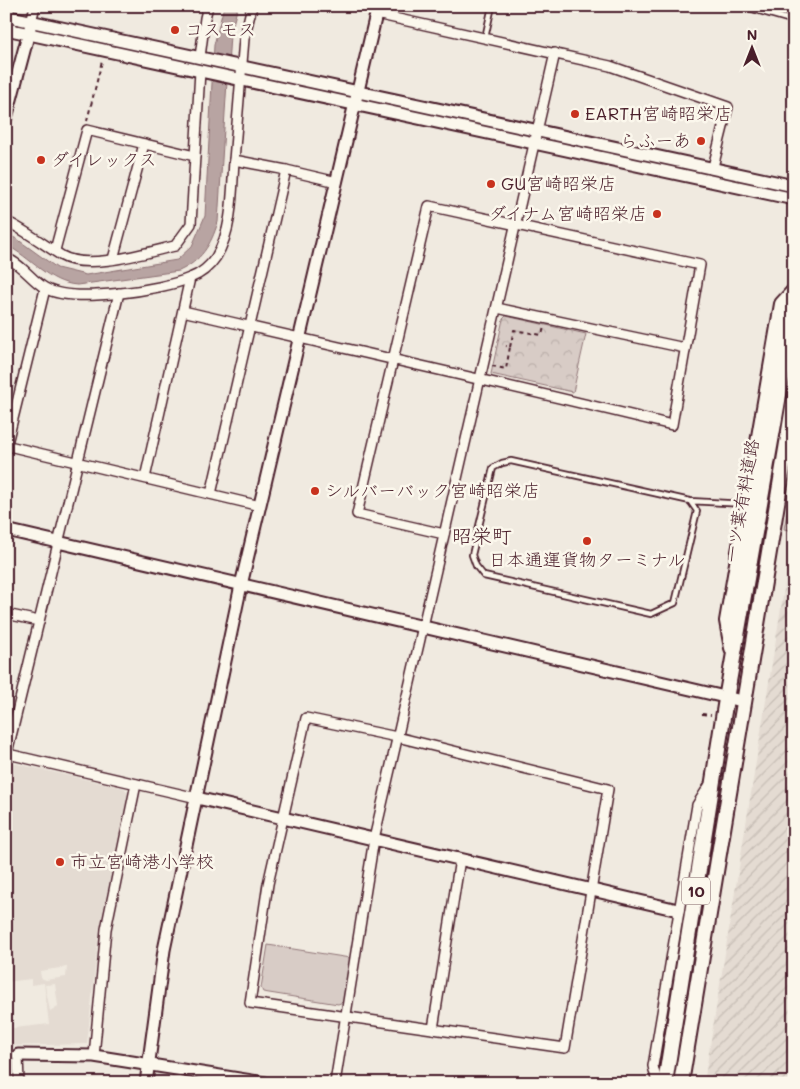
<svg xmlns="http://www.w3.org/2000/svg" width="800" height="1089" font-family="Mali,'Klee One',sans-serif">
<defs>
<pattern id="industrial-furrows" width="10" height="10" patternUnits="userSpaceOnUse" patternTransform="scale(1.25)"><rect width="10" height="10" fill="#e4dbd2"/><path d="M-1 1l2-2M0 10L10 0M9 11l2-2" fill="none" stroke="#c5bcb4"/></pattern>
<pattern id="forest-crowns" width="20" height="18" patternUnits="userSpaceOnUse" patternTransform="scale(1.25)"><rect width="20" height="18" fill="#d8ccc6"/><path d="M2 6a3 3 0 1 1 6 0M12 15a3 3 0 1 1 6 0" fill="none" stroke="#bbafaa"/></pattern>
</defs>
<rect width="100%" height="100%" fill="#f0eae0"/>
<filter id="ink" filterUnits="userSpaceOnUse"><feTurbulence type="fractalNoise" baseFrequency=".02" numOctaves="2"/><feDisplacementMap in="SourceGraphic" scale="10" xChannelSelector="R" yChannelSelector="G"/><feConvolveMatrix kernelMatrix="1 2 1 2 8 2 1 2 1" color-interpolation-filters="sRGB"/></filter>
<g filter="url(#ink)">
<path fill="#e4dbd2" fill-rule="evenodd" d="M 13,763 L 124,788 L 128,793 L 99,931 L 87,1044 L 6,1046 L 6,1029 L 49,1024 L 44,983 L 31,985 L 31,979 L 6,982 L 6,775 ZM 67,967 L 66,977 L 46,980 L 41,978 L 40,971 ZM 55,984 L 58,1006 L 50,1011 L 45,985 Z"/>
<polygon fill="url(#industrial-furrows)" points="793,534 794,1083 704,1083"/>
<polygon fill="#d8ccc6" stroke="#917678" points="268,945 350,958 343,1002 338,1004 263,992 261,988"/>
<g fill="url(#forest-crowns)" stroke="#917678">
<polygon points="506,316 586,334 573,392 491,374 503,319"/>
<polygon points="794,475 794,531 784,529"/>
</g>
<path fill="#b8a4a2" stroke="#8c6f72" d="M 224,6 L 238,6 L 230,35 L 218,222 C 211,245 201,261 179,271 L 77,285 C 48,283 31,257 6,245 L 6,234 L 17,239 L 57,268 L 86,275 L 177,260 L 192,246 L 205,216 L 214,45 Z"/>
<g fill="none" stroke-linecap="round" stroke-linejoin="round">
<defs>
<g id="service">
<polyline points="742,6 794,21"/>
<polyline points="485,38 492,6"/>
<polyline points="690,501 697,511 675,603 651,614 484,576 476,566 472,555 493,468 502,463 511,461 690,501 745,504"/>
</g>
<g id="minor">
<polyline points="376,14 610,66 728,107 713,167"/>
<polyline points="31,22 35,6"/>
<polyline points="200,57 205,18 208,6"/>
<polyline points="286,170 337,182"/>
<path d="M 6,221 C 26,231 43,244 62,256 C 87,271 148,252 175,246 L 191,224 L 200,71"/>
<polyline points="55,250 87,130 195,156"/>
<path d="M 6,258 C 22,264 31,280 45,288 C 72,304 162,290 190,278 C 201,274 210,266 216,257 C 233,229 232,192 234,160"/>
<polyline points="113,259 144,144"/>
<polyline points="497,308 685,348"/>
<path d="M 183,311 C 346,349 509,385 672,425 L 700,265 L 429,206 L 357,514 L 444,534"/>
<polyline points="6,447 13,447 260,506"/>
<polyline points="6,447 45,289"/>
<polyline points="145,478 190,278"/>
<polyline points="211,494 286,170 234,160 244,39 252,6"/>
<polyline points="6,614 39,621"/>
<polygon points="306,718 397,737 608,789 565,1048 250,1003 268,884"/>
<polyline points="8,754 197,798"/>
<polyline points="6,757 119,293"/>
<polyline points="433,1029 460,859"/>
<polyline points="18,1055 19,1083"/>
<polyline points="94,1056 106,929 136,784"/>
<polyline points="335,1083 374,839 555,53"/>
<polyline points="657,1083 653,1066 697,805 709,786"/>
</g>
<g id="tertiary">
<polyline points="6,16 794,186"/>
<polyline points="6,29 794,199"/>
<polyline points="6,118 30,28"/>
<polyline points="6,530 742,701"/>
<polyline points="197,798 678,910"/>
<polyline points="18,1055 94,1056 265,1083"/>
<polyline points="146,1083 164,950 241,585 378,6"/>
</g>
<g id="primary">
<polyline points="732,648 727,621 782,304 794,291"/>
<polyline points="665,1083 726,699 794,309"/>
<polyline points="681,1083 794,401"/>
</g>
</defs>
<use href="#service" stroke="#4a1f2b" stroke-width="8"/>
<use href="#minor" stroke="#4a1f2b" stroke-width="12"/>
<use href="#tertiary" stroke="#4a1f2b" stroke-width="15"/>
<use href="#primary" stroke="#4a1f2b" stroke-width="18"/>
<g stroke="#4a1f2b" stroke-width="2" stroke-dasharray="4 4" stroke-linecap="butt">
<polyline points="87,121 102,61"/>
<polyline points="510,347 514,330 542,335 544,327"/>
<polyline points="492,366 506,369 510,347 506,346"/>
<polyline points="702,714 711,715"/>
</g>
<use href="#service" stroke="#fbf7ec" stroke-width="4.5"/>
<use href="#minor" stroke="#fbf7ec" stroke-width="9"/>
<use href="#tertiary" stroke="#fbf7ec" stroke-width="11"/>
<use href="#primary" stroke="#fbf7ec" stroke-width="14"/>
</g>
</g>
<g fill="#c8321e" stroke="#fbf7ec" stroke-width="2">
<circle cx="175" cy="30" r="5"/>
<circle cx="575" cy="114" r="5"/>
<circle cx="701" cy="141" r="5"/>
<circle cx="41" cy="160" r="5"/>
<circle cx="491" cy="184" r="5"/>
<circle cx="657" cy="214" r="5"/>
<circle cx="315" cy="491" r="5"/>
<circle cx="587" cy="541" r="5"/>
<circle cx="60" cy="862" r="5"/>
</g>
<g text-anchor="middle" stroke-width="5" stroke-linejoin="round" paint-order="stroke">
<rect fill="#fbf7ec" stroke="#7f6065" stroke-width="1" x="682" y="877.5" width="28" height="27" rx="4"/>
<g font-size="16" font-weight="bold" fill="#4a1f2b">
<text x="696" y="897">10</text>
</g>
<g font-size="18" fill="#4a1f2b" stroke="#fbf7ec" text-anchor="start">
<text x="185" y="36">コスモス</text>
<text x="585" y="120">EARTH宮崎昭栄店</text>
<text x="691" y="147" text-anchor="end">らふーあ</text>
<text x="51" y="166">ダイレックス</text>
<text x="501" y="190">GU宮崎昭栄店</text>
<text x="647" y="220" text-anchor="end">ダイナム宮崎昭栄店</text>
<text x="325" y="497">シルバーバック宮崎昭栄店</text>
<text x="587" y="566" text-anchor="middle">日本通運貨物ターミナル</text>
<text x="70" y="868">市立宮崎港小学校</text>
</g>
<g font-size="18" fill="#4a1f2b" stroke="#fbf7ec">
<text transform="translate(742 501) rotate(-80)" y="6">一ツ葉有料道路</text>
</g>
<g font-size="20" fill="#4a1f2b" stroke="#fbf7ec">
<text x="482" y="543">昭栄町</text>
</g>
</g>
<rect width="800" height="1089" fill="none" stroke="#fbf7ec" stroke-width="25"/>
<rect x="12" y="12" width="775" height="1064" fill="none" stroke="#4a1f2b" stroke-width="2" filter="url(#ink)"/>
<g transform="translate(752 48)" stroke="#fbf7ec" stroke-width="4" paint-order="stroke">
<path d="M0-4L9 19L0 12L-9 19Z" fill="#4a1f2b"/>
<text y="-8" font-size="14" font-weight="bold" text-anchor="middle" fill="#4a1f2b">N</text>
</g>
</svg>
